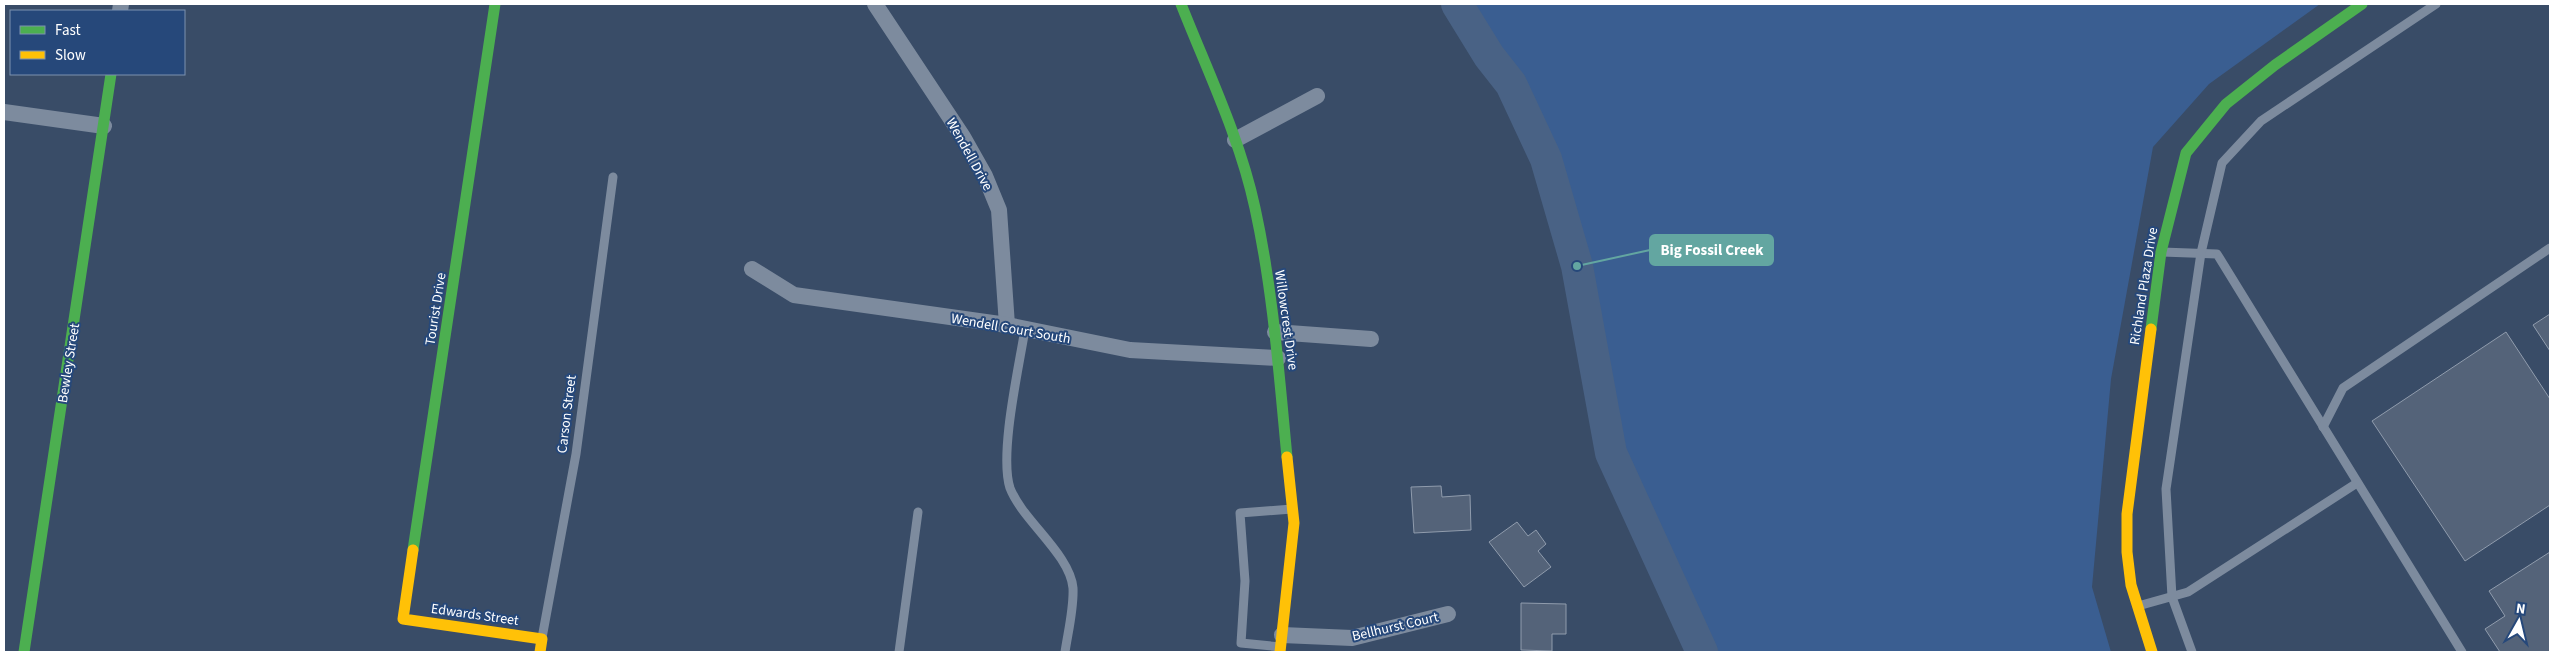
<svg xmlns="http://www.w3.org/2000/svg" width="2554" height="656" font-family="'Source Sans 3',sans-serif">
<rect width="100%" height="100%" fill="#394c67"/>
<polygon fill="#3a5e91" points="1457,4 2320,4 2209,84 2153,147 2111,379 2092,587 2111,652 1702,652 1611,453 1577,266 1546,159 1511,84 1489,56"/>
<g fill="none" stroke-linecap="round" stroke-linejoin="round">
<polyline stroke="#496285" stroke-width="32" points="1457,4 1489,56 1511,84 1546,159 1577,266 1611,453 1702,652"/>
</g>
<g fill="#546379" stroke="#909cad">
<polygon points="2550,314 2550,351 2533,325"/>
<polygon points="2506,332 2550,399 2550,505 2465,561 2372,421"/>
<polygon points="1441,486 1442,497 1470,495 1471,530 1414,533 1411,487"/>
<polygon points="1517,522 1528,536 1536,530 1546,544 1538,551 1551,567 1524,587 1489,542"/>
<polygon points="2550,552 2550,652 2500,652 2485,629 2505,616 2489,591"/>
<polygon points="1521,603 1566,604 1566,634 1552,634 1552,651 1521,650"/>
</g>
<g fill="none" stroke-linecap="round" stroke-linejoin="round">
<g stroke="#7d8b9e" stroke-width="9">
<polyline points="2162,252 2217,254 2462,652"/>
<path d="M 1025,329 C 1019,367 999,454 1010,488 C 1022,520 1070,554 1073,588 C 1074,608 1068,632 1065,652"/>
<polyline points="2323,427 2343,388 2550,248"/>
<polyline points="2138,606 2188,592 2357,483"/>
<polyline points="542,638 576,454 613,177"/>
<polyline points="1281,647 1241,643 1245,581 1240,513 1292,509"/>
<polyline points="899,652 918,512"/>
<polyline points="2192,652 2172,597 2166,489 2201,253 2222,163 2261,121 2436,4"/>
</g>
<g stroke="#7d8b9e" stroke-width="16">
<polyline points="875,4 963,137 985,176 999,210 1007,325"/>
<polyline points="120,11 121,4"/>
<polyline points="4,112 104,126"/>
<polyline points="1235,140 1317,96"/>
<polyline points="752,269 794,295 1007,325 1130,350 1278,358"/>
<polyline points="1275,332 1371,339"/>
<polyline points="1282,635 1352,638 1448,614"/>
</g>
<g stroke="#4caf50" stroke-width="11">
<path d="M 1181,4 C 1207,70 1240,138 1255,208 C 1273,290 1279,374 1287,457"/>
<polyline points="2151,329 2161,252 2186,153 2226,104 2275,65 2362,4"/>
<polyline points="413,550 495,4"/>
<polyline points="24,652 111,74"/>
</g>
<g stroke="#ffc107" stroke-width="11">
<polyline points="2151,329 2127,514 2127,552 2131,585 2152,652"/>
<polyline points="413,550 403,619 542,639 540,652"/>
<polyline points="1280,652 1294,523 1287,457"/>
</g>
</g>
<g text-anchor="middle" stroke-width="4" stroke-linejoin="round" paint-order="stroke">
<g font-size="14" fill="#fff" stroke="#26487a">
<text transform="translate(970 154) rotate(61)" y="5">Wendell Drive</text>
<text transform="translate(2143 286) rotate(-81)" y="5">Richland Plaza Drive</text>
<text transform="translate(435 309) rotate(-81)" y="5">Tourist Drive</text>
<text transform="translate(1287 320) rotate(82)" y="5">Willowcrest Drive</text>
<text transform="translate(1011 328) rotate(10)" y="5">Wendell Court South</text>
<text transform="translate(68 363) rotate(-81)" y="5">Bewley Street</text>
<text transform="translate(566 414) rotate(-83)" y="5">Carson Street</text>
<text transform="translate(475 614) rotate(8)" y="5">Edwards Street</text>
<text transform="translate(1395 626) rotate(-13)" y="5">Bellhurst Court</text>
</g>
</g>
<path fill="none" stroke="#63a6a1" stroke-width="2" d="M1577 266L1650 250"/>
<circle fill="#63a6a1" stroke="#26487a" stroke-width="2" cx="1577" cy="266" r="5"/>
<rect fill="#63a6a1" stroke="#63a6a1" stroke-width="2" x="1650" y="235" width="123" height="30" rx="5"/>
<g font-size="15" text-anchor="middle" font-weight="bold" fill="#fff">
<text x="1712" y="255">Big Fossil Creek</text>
</g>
<rect width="2554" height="656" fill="none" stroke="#ffffff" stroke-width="10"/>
<rect x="10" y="10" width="175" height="65" fill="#26487a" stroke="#7d91af"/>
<rect x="20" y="26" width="25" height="8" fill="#4caf50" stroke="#7d91af"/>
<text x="55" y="35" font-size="15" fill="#ffffff">Fast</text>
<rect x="20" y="51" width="25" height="8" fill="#ffc107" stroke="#7d91af"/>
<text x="55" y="60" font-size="15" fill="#ffffff">Slow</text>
<g transform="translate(2519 621) rotate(8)" stroke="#26487a" stroke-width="4" paint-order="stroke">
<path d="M0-4L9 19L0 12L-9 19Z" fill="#ffffff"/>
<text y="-8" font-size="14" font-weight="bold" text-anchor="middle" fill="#ffffff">N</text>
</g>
</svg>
